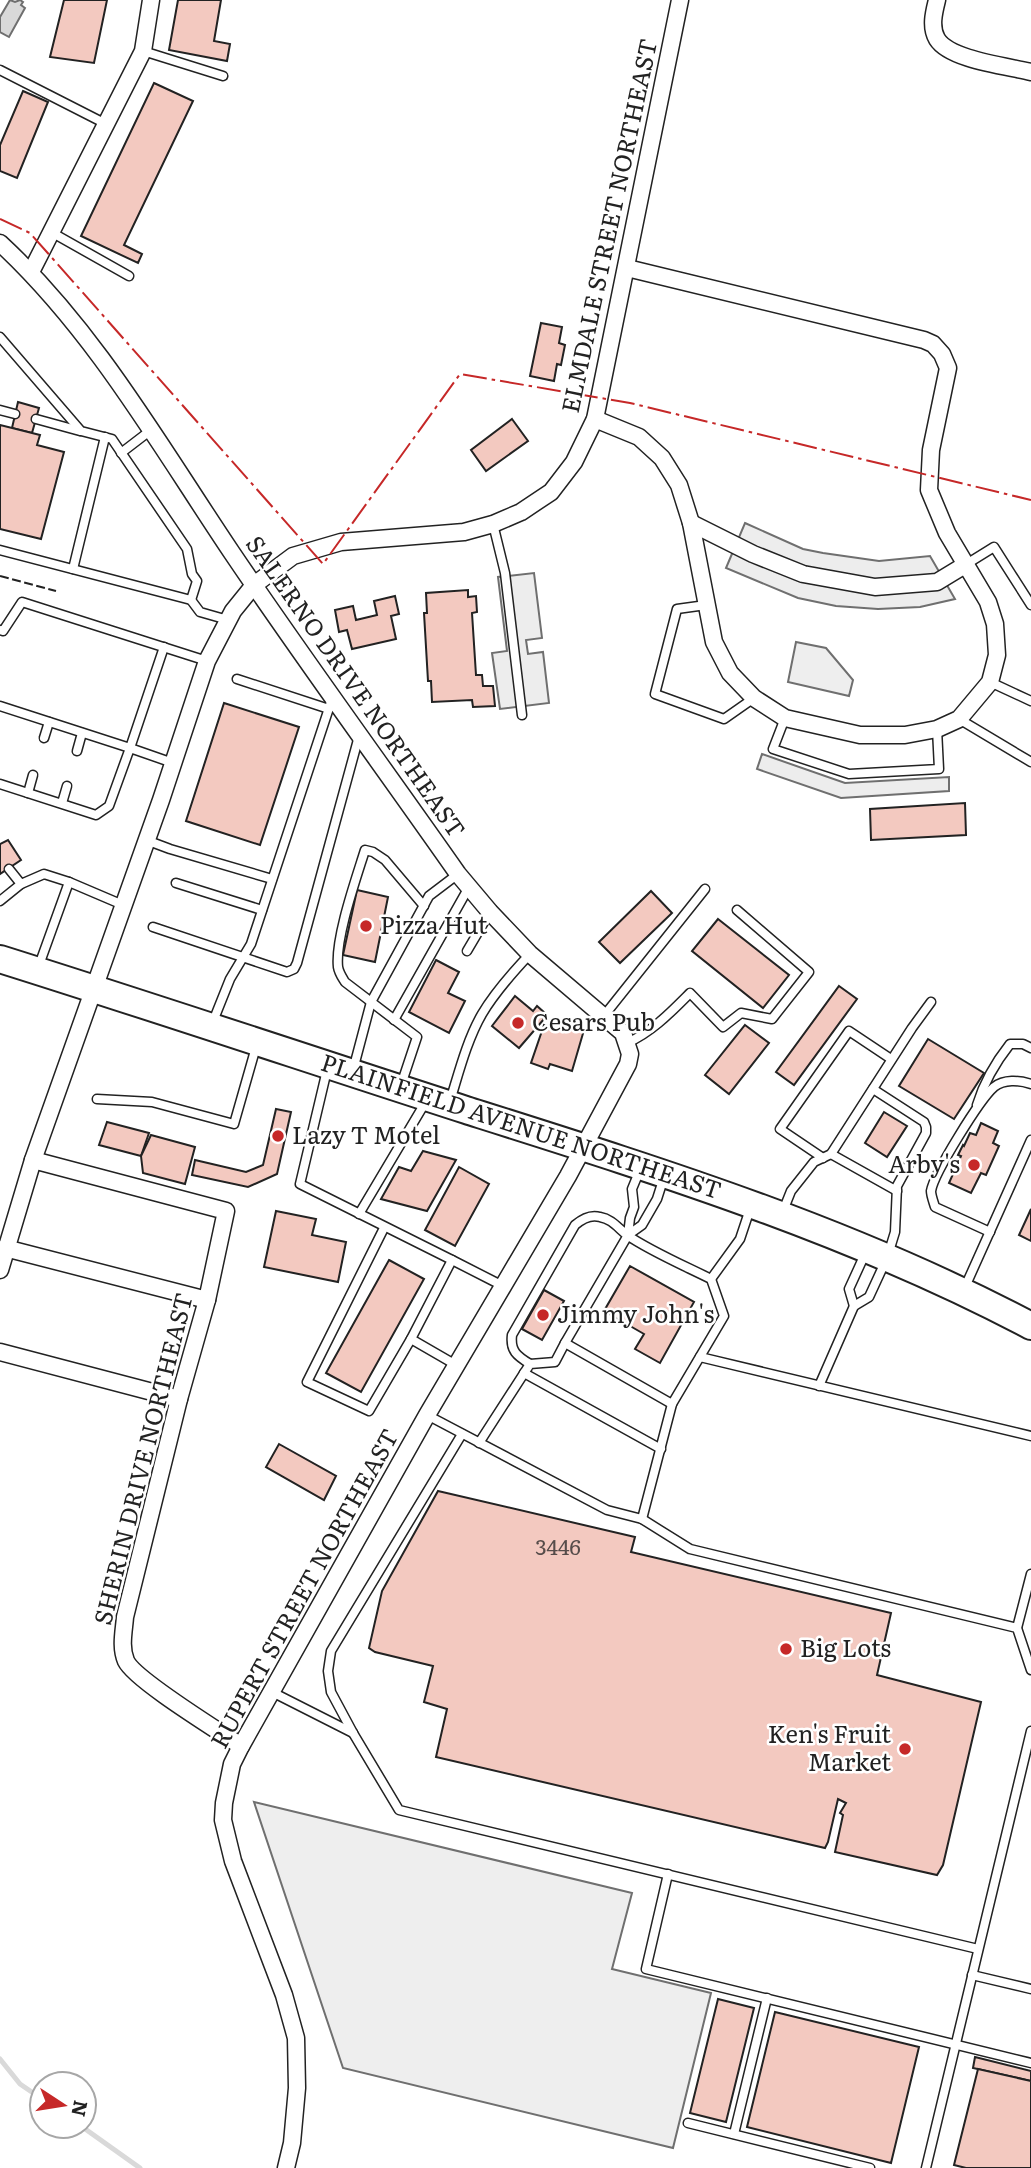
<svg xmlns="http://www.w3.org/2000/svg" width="1031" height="2168" font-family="Literata,serif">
<rect width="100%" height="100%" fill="#fff"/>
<g fill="#eee" stroke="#6f6f6f" stroke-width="2">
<polygon points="796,642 826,648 853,680 849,696 788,682"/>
<polygon points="254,1802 632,1893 612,1969 711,1993 673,2148 343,2068"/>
</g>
<g fill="#ededed" stroke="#6f6f6f" stroke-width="2">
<polygon points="745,523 803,549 823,553 879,561 930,556 955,599 920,607 878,609 836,606 798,598 726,568"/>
<polygon points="534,573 542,638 526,640 528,654 543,652 549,703 500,709 492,653 507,651 498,577"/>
<polygon points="762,754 845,783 949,777 949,791 841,798 757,769"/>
</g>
<polygon fill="#d9d9d9" stroke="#6f6f6f" stroke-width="2" points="10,0 15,2 20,0 23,2 21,5 25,8 9,37 0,32 0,17"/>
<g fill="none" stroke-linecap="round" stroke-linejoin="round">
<g stroke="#d9d9d9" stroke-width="5">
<polyline points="0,2059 20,2084 42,2099"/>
<polyline points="81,2126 140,2168"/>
</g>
</g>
<g fill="#f3c9c0" stroke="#222" stroke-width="2">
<polygon points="64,0 107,0 94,63 50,57"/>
<polygon points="178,0 221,0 214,41 230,44 227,61 169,50"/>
<polygon points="154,83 193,101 124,245 142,254 138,263 81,236"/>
<polygon points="23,91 48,102 17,178 0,171 0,145"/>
<polygon points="541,323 562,327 559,343 565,345 561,365 557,364 554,381 530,376"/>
<polygon points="18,402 39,408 32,433 12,428"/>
<polygon points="512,419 528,441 486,471 471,450"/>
<polygon points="0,425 40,435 37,445 64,452 41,539 0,529"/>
<polygon points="468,590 468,597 476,596 477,612 472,613 476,675 482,675 483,686 493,686 495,706 473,707 472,700 432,702 431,681 428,681 424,613 427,613 426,593"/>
<polygon points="395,596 399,614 391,616 396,639 352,649 347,630 339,632 335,610 353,606 356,620 377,615 374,601"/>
<polygon points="224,703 299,727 260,845 186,821"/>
<polygon points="965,803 966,835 871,840 870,809"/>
<polygon points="8,840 21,860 0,874 0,844"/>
<polygon points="357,890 388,897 375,962 343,955"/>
<polygon points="651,891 672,913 620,963 599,942"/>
<polygon points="718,919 789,975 763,1008 692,951"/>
<polygon points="436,960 459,972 448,993 465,1001 449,1033 409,1012"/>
<polygon points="839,986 857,999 794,1085 776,1072"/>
<polygon points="515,996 533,1011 537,1006 546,1014 543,1018 544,1019 519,1048 492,1026"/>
<polygon points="556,1021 584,1030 572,1071 550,1064 548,1069 531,1063 544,1025 554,1028"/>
<polygon points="745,1025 769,1043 729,1094 705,1075"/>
<polygon points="928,1039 984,1073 954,1119 899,1086"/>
<polygon points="276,1109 291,1112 277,1174 248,1187 192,1175 195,1160 246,1172 263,1165"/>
<polygon points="884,1112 907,1126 887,1157 865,1143"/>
<polygon points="107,1122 149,1133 141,1156 99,1145"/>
<polygon points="981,1123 998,1131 993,1143 999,1146 986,1175 981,1173 971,1193 949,1183 961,1156 958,1155 963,1145 964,1146 970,1133 976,1135"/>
<polygon points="151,1135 195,1147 185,1184 143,1173 141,1156"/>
<polygon points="423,1151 456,1160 427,1211 381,1199 399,1167 411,1171"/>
<polygon points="459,1167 489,1184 455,1246 425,1230"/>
<polygon points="1031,1209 1031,1241 1019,1235"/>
<polygon points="276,1211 316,1219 312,1235 346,1242 338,1282 264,1267"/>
<polygon points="389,1260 424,1279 361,1392 326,1373"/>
<polygon points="630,1266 694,1302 660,1363 635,1349 644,1334 604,1311"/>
<polygon points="544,1290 564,1301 542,1340 522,1329"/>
<polygon points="279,1444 336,1476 324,1500 266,1467"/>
<polygon points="438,1491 635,1537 631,1552 891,1613 877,1675 981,1702 943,1865 937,1875 835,1852 843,1815 840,1813 846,1803 838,1799 828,1842 825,1848 436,1757 447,1709 424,1702 433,1666 375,1652 369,1648 382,1591"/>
<polygon points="718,1999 754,2008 726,2122 690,2113"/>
<polygon points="775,2012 919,2047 891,2163 747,2127"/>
<polygon points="975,2057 1031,2071 1031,2081 973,2068"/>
<polygon points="978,2069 1031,2081 1031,2168 966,2168 954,2165"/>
</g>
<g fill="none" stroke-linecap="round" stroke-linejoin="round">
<defs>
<g id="lane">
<polyline points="143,51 223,76"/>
<polyline points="0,70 106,124"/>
<polyline points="51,232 129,276"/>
<polyline points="0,337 81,431 112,439 187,549 192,574 197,581 191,600"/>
<polyline points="0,410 15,414"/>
<polyline points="36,419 80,431"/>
<polyline points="121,453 151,430"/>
<polyline points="493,524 505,573 522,715"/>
<polyline points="0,550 191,600 200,612 228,620"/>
<polyline points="965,565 994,547 1031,605"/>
<polyline points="73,569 105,437"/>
<polyline points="706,605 677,609 655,694 724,719 754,698"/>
<polyline points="0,630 3,631 22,602 207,661"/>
<polyline points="237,679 329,709"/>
<polyline points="990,682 1031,701"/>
<polyline points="0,706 130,748 164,647"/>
<polyline points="785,718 773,749 849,774 939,769 937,729"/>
<polyline points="959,719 1031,762"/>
<polyline points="44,738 49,722"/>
<polyline points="77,751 82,733"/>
<polyline points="0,784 96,815 109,806 130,748 173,763"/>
<polyline points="28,793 33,775"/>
<polyline points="62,803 67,786"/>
<polyline points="146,840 170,849 272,879"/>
<polyline points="9,869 21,884"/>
<polyline points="176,883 262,910"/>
<polyline points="0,901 21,884 44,874 69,882"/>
<polyline points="153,927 287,972 294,969 297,963 359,736"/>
<polyline points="467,951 490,912"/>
<polyline points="38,968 69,882 123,905"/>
<polyline points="603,1017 705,889"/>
<polyline points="394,1020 469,887"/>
<polyline points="212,1024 230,979 251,944 332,699"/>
<path d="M 627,1043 C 652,1032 671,1012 690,993 L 723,1027 L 741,1013 L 772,1019 L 809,972 L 737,910"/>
<polyline points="327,1070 300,1184 452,1260 411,1339 456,1365"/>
<polyline points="353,1070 371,1002 429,896 458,874"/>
<path d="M 401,1085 L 417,1037 L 345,982 C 342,977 339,973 338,967 C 335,938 356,879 365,850 L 373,852 L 385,860 L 424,906"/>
<polyline points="97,1099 152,1102 234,1124 256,1047"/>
<path d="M 450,1101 C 459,1072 467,1040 482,1014 C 495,992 513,972 530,954"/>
<path d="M 977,1105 C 984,1082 995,1063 1010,1044 L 1023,1044 L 1031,1048"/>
<polyline points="831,1154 897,1191"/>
<polyline points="823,1158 780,1129 849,1031 891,1059"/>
<polyline points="783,1211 791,1191 814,1162 831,1154 912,1028 931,1002"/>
<polyline points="359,1214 425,1103"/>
<polyline points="384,1228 307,1382 369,1411 411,1339"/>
<path d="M 990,1232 L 935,1207 C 934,1203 931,1196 931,1191 C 934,1173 980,1099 994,1087 C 1004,1079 1019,1080 1031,1084"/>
<polyline points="628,1235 642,1225 657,1199 664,1177"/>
<polyline points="452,1260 503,1286"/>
<polyline points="711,1279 740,1239 750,1209"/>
<polyline points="965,1287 1031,1140"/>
<polyline points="854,1306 849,1289 865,1254"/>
<polyline points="700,1357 1031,1436"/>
<path d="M 530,1364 C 517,1356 510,1351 512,1335 L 575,1225 C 582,1219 590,1214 600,1217 C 612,1219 618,1228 627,1235 C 650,1251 685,1266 711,1279 L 724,1316 L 672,1404 L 565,1343 L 628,1235 L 630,1218 L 634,1207 L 632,1189 L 639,1172"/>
<polyline points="524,1373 661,1449"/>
<polyline points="819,1386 854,1306 869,1297 887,1258 895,1232 897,1186 926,1133 926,1127 924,1122 873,1089"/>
<polyline points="427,1415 607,1510 642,1519 690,1549 1017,1628 1031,1670"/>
<polyline points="462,1434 331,1651 328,1671 331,1692 353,1733 399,1810 978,1949"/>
<polyline points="479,1443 530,1364 555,1362 565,1343"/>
<polyline points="642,1519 672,1404"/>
<polyline points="1017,1628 1031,1574"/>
<polyline points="272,1692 353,1733"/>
<polyline points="668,1874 646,1969 1031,2063"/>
<polyline points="972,1975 1031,1989"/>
<polyline points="688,2123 870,2168"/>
<polyline points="734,2134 767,1998"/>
<polyline points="926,2168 1031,1731"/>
</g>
<g id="street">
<path d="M 937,0 C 934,12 930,27 937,39 C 950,60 1007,66 1031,72"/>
<path d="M 0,243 C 95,331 160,446 232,553 C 305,661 383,767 458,874 L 490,912 L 530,954 L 623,1033 L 630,1054 L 628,1064 L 568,1176 L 427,1415 L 241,1746 L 232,1764 L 224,1803 L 223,1820 L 233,1861 L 284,1995 L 296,2038 L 297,2088 L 292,2143 L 286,2168"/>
<polyline points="31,272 143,51 151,0"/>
<polyline points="595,419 639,437 662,458 679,485 691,523 714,642 730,673 754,698 785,718 860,735 905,735 937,729 959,719 990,682 997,655 995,624 988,602 947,533 929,490 931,450 948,368 942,354 933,344 924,340 627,268"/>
<polyline points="691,523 753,554 803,574 875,587 937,582 965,565"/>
<path d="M 33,1160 L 226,1211 L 207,1300 L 179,1399 L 125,1617 C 124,1631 120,1647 126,1661 C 135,1680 219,1731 241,1746"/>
<polyline points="5,1248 207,1300"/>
<polyline points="0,1270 33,1160 161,800 207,661 233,611 254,585 293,556 341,542 464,532 493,524 521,512 551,492 574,462 595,419 680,0"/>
<polyline points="0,1352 179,1399"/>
</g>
<path id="primary" d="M 0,959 C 156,1008 311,1060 466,1110 C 659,1171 852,1231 1031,1326"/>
</defs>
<use href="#lane" stroke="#222" stroke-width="11"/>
<use href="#street" stroke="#222" stroke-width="19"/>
<use href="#primary" stroke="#222" stroke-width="30"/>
<use href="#lane" stroke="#fff" stroke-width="8"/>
<use href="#street" stroke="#fff" stroke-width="16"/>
<use href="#primary" stroke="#fff" stroke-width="26"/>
<polyline stroke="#222" stroke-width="2" stroke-dasharray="9 3.5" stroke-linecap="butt" points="0,576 56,591"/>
<polyline stroke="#c62828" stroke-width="2" stroke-dasharray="24 5 3.5 5" stroke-linecap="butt" points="0,219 30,233 323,564 460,374 630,403 1031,500"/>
</g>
<g fill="#c62828" stroke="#fff" stroke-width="2.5">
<circle cx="366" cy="926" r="7"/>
<circle cx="518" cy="1023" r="7"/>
<circle cx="278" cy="1136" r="7"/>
<circle cx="974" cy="1165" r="7"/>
<circle cx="543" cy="1315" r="7"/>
<circle cx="786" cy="1649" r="7"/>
<circle cx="905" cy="1749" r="7"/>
</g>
<g text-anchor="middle" stroke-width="5" stroke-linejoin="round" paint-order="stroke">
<g font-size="21" fill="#564c4a">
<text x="558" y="1555">3446</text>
</g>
<g font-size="24" fill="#222" stroke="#fff">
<text transform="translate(610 226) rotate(-78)" y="8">ELMDALE STREET NORTHEAST</text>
<text transform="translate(355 687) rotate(55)" y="8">SALERNO DRIVE NORTHEAST</text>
<text transform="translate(521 1127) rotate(18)" y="8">PLAINFIELD AVENUE NORTHEAST</text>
<text transform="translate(144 1459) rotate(-76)" y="8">SHERIN DRIVE NORTHEAST</text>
<text transform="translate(305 1589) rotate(-61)" y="8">RUPERT STREET NORTHEAST</text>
</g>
<g font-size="24" fill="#222" stroke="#fff" text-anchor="start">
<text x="380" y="934">Pizza Hut</text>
<text x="532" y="1031">Cesars Pub</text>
<text x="292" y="1144">Lazy T Motel</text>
<text x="960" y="1173" text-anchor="end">Arby's</text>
<text x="557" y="1323">Jimmy John's</text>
<text x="800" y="1657">Big Lots</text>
<text x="891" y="1743" text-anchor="end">Ken's Fruit<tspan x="891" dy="28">Market</tspan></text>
</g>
</g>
<g transform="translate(63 2105) rotate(102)"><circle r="33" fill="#ffffff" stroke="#a7a7a7" stroke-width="2"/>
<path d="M0-5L12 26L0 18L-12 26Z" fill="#c62828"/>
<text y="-10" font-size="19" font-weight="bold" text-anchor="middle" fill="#222222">N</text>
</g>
</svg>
